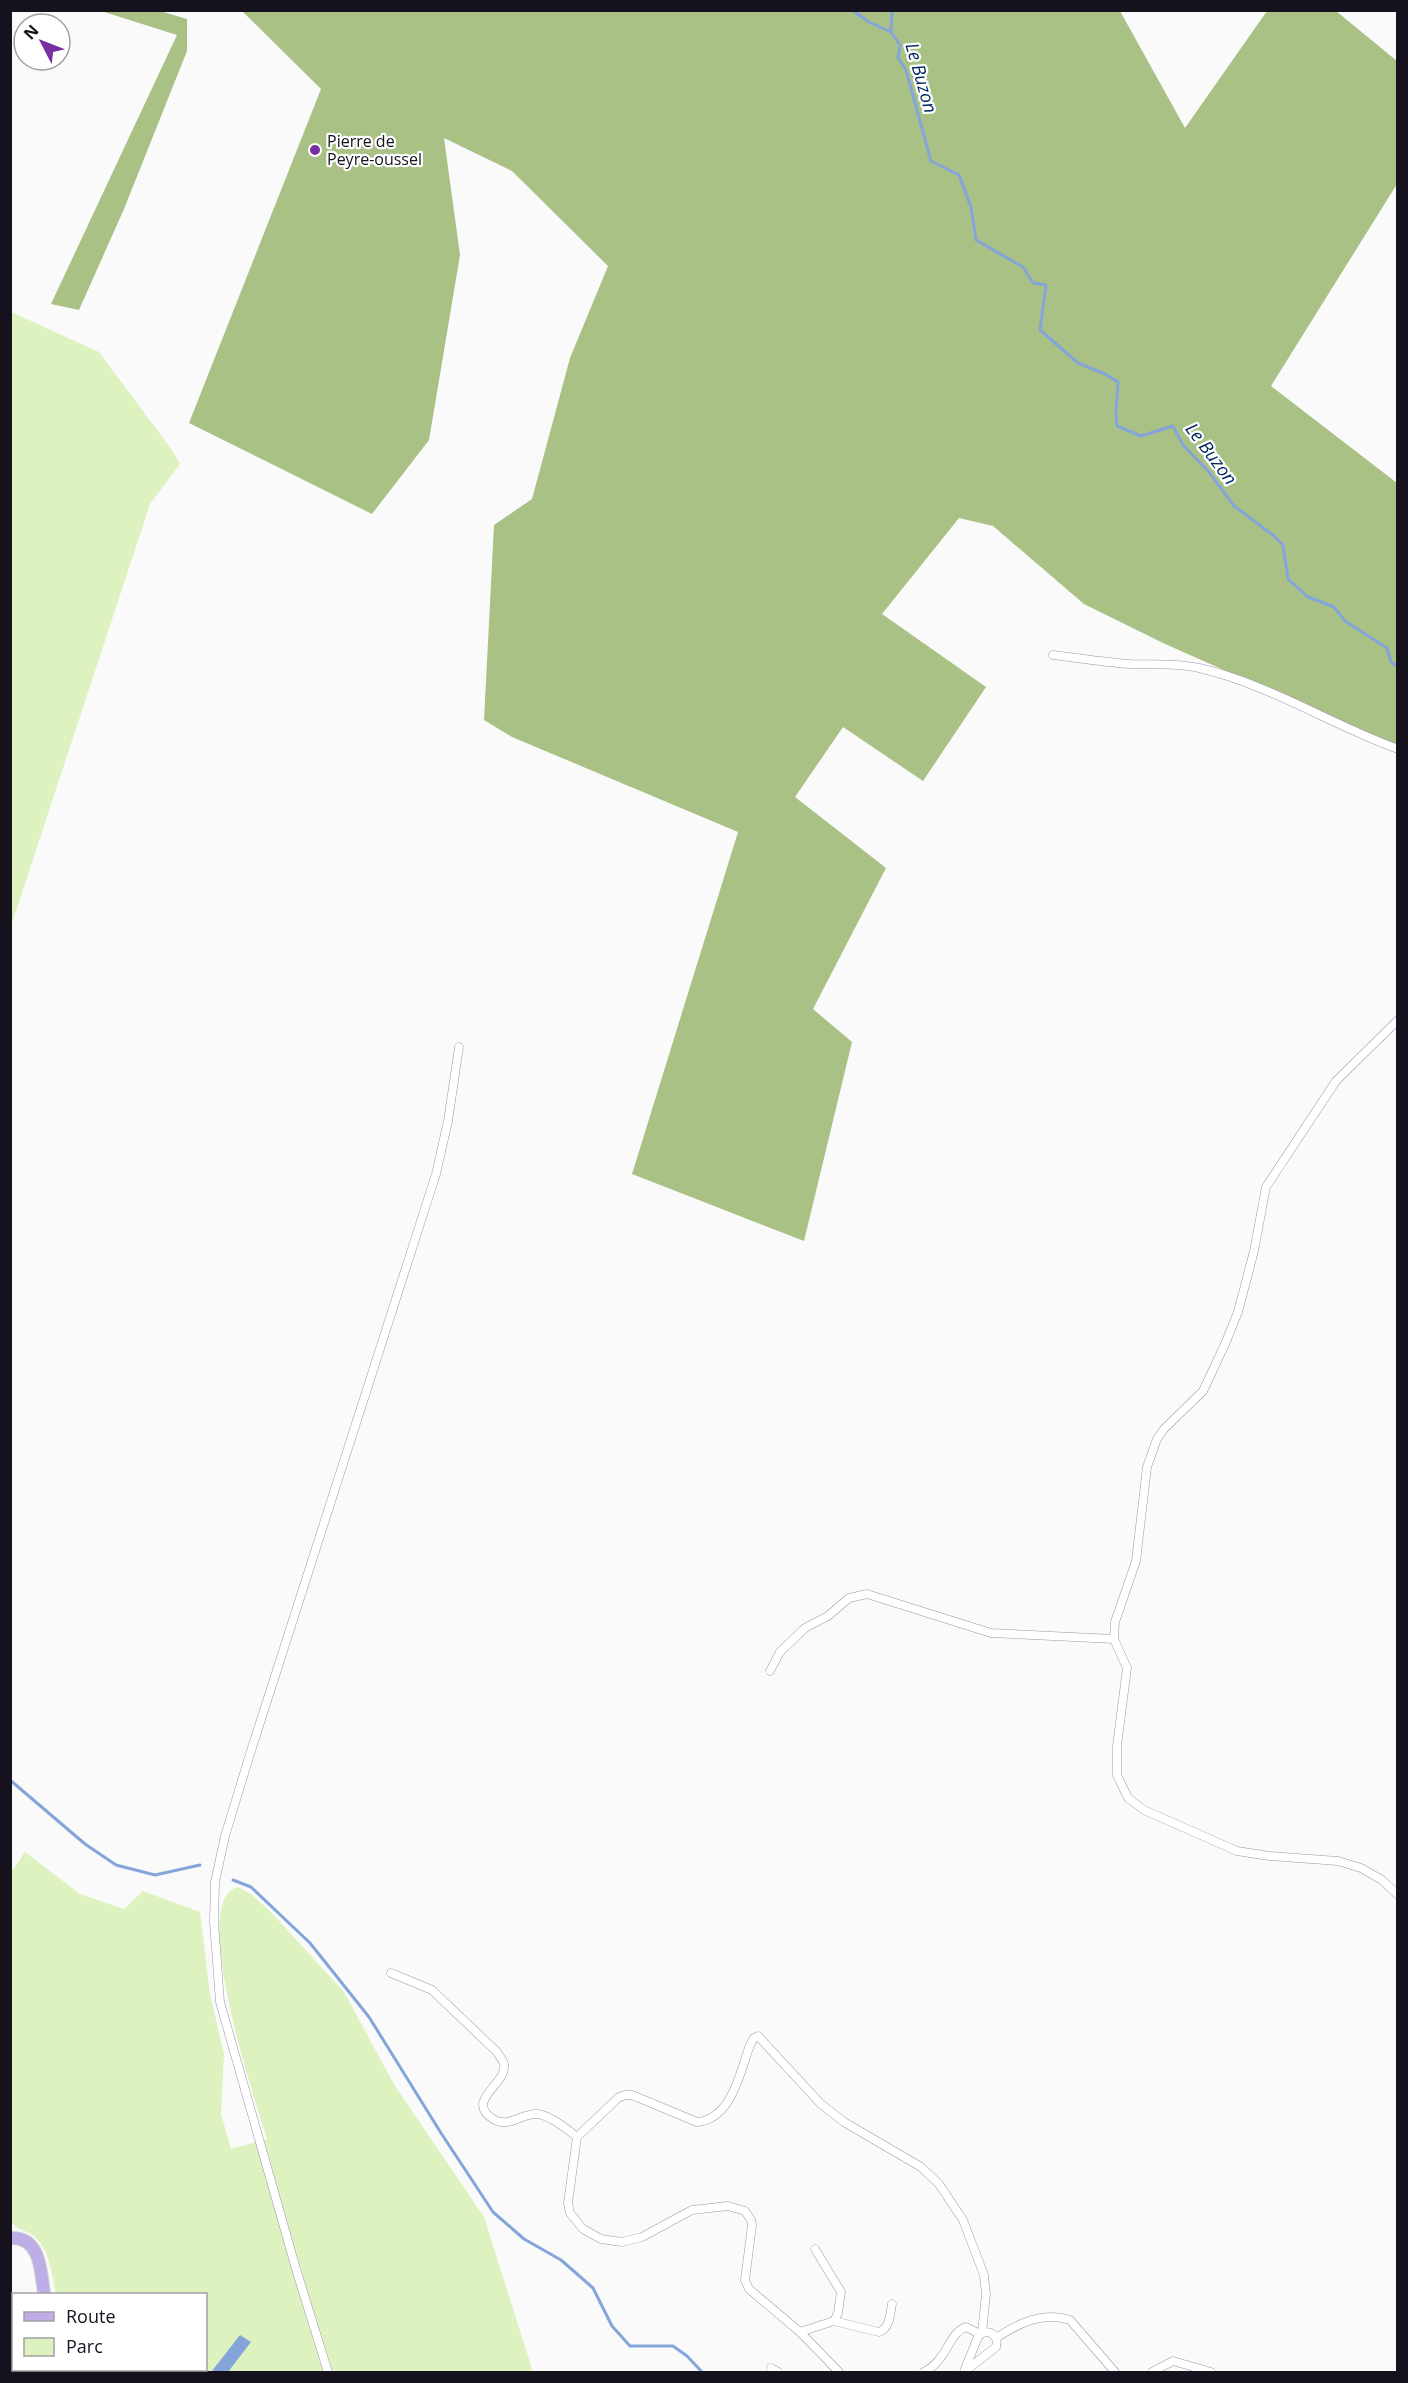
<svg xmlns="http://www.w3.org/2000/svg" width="1408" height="2383" font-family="'Open Sans',sans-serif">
<rect width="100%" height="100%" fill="#fafafa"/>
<g fill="#ddf2bf">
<polygon points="11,312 99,352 172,450 180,464 150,504 11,926"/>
<path d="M 25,1852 L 80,1894 L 124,1909 L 143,1891 L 200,1912 L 210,1994 L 224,2054 L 221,2114 L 231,2149 L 267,2139 C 256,2103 187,1900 238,1887 L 251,1894 L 270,1911 L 344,1992 L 395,2086 L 484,2217 L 533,2372 L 81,2372 L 79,2370 L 206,2370 L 206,2294 L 56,2294 C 52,2275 50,2250 34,2236 C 27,2230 15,2230 11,2221 L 10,1874 Z"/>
</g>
<g fill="#a9c185">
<polygon points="101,11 160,11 187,19 187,51 124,209 79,310 51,304 177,35"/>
<polygon points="242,11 1120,11 1185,128 1267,11 1336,11 1397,61 1397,184 1271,386 1397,483 1397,747 1163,643 1084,604 993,526 959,518 882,614 986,687 923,781 843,727 795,797 886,868 813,1009 852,1042 804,1241 632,1174 738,832 512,737 484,720 494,525 532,499 570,358 608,266 512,171 444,138 460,255 429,440 372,514 189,423 321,89"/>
</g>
<polygon fill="#84a5da" points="240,2335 251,2342 228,2372 212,2371"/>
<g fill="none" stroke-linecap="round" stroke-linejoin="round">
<g stroke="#84a5da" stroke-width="3">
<polyline points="852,10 869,22 891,32 900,45 898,58 906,70 931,161 959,175 971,207 976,240 1023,267 1033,283 1046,285 1040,330 1078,363 1105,374 1118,382 1116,413 1117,426 1141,436 1173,426 1183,445 1209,472 1234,506 1273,535 1283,545 1288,579 1308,597 1334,607 1345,621 1387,648 1391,662 1398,667"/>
<polyline points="891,32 892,10"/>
<polyline points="10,1780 85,1844 116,1865 155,1875 200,1865"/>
<polyline points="233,1880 251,1887 310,1943 369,2017 441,2133 493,2212 524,2239 561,2260 593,2288 612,2326 630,2346 673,2346 687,2356 702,2372"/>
</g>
<defs>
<g id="minor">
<path d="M 1053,655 C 1078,658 1104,662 1130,664 C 1152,665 1177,663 1199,668 C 1266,683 1332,725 1398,749"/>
<polyline points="1398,1020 1336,1081 1266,1187 1254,1251 1238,1312 1225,1344 1203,1391 1164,1429 1157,1439 1147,1467 1136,1561 1115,1622 1114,1639 1127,1668 1117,1746 1117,1775 1128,1798 1144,1810 1237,1851 1269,1856 1338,1861 1361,1868 1382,1880 1398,1895"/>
<polyline points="770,1671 780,1652 805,1628 828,1616 849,1598 867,1594 991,1633 1114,1639"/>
<path d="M 391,1973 L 432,1990 L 497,2052 C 499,2056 503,2060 504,2064 C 508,2084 464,2100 493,2119 C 509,2129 521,2113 537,2114 C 550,2115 567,2129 577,2137"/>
<path d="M 834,2321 L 879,2332 C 890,2328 890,2315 892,2304"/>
<polyline points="800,2332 834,2321 838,2313 841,2292 815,2249"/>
<path d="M 996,2338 C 1019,2323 1043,2311 1070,2320 L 1115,2372"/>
<polyline points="771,2368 778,2372"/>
<polyline points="965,2369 978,2337 982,2333"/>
<polyline points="328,2372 296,2269 220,2002 214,1922 215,1882 225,1836 250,1754 436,1174 448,1121 459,1047"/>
<path d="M 839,2372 L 800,2332 L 749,2289 L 745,2280 L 752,2225 L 751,2220 L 745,2211 L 728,2206 L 692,2210 L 642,2237 L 622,2242 L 601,2239 L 583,2229 L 570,2213 L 568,2203 L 577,2137 L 618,2098 L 625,2095 L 632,2095 L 697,2122 C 732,2119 740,2072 750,2045 L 754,2038 L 758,2036 L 821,2104 L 844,2122 L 921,2167 L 939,2184 L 963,2220 L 984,2275 L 986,2294 L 982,2333"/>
<path d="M 924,2372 C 948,2360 948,2333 966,2327 L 980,2334"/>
<path d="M 964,2372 L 996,2347 C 999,2337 992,2330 982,2333"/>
<polyline points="1152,2372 1173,2361 1211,2372"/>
</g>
<g id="primary">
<path d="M 10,2238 C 41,2236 41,2272 44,2294"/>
<polyline points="51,2370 51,2372"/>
</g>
</defs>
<use href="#minor" stroke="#9e93b2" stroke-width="9"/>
<use href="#primary" stroke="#d5d4d6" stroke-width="14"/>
<use href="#minor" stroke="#fff" stroke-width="8"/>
<use href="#primary" stroke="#beade6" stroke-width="12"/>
</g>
<circle fill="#792fa1" stroke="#fff" stroke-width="2" cx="315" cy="150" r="6"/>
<g text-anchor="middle" stroke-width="4.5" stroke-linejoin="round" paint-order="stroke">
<g font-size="16" fill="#16121d" stroke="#fff" text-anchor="start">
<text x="327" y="147">Pierre de<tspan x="327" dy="18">Peyre-oussel</tspan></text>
</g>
<g font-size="18" font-style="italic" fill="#002562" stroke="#fff">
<text transform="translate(921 78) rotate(74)" y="6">Le Buzon</text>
<text transform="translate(1211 454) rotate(53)" y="6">Le Buzon</text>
</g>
</g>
<rect width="1408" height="2383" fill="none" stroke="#16121d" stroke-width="24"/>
<rect x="12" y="2293" width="195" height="78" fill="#ffffff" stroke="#a2a0a5" stroke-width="1.5"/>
<rect x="24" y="2312" width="30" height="9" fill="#beade6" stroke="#a2a0a5" stroke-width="1.5"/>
<text x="66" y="2323" font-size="18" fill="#16121d">Route</text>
<rect x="24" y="2338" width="30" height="18" fill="#ddf2bf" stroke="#a2a0a5" stroke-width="1.5"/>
<text x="66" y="2353" font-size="18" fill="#16121d">Parc</text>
<g transform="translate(42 42) rotate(312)"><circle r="28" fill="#ffffff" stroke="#a2a0a5" stroke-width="1.5"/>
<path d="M0-4.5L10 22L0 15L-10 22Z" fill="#792fa1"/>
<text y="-9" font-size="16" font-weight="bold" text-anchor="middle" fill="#16121d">N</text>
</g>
</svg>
